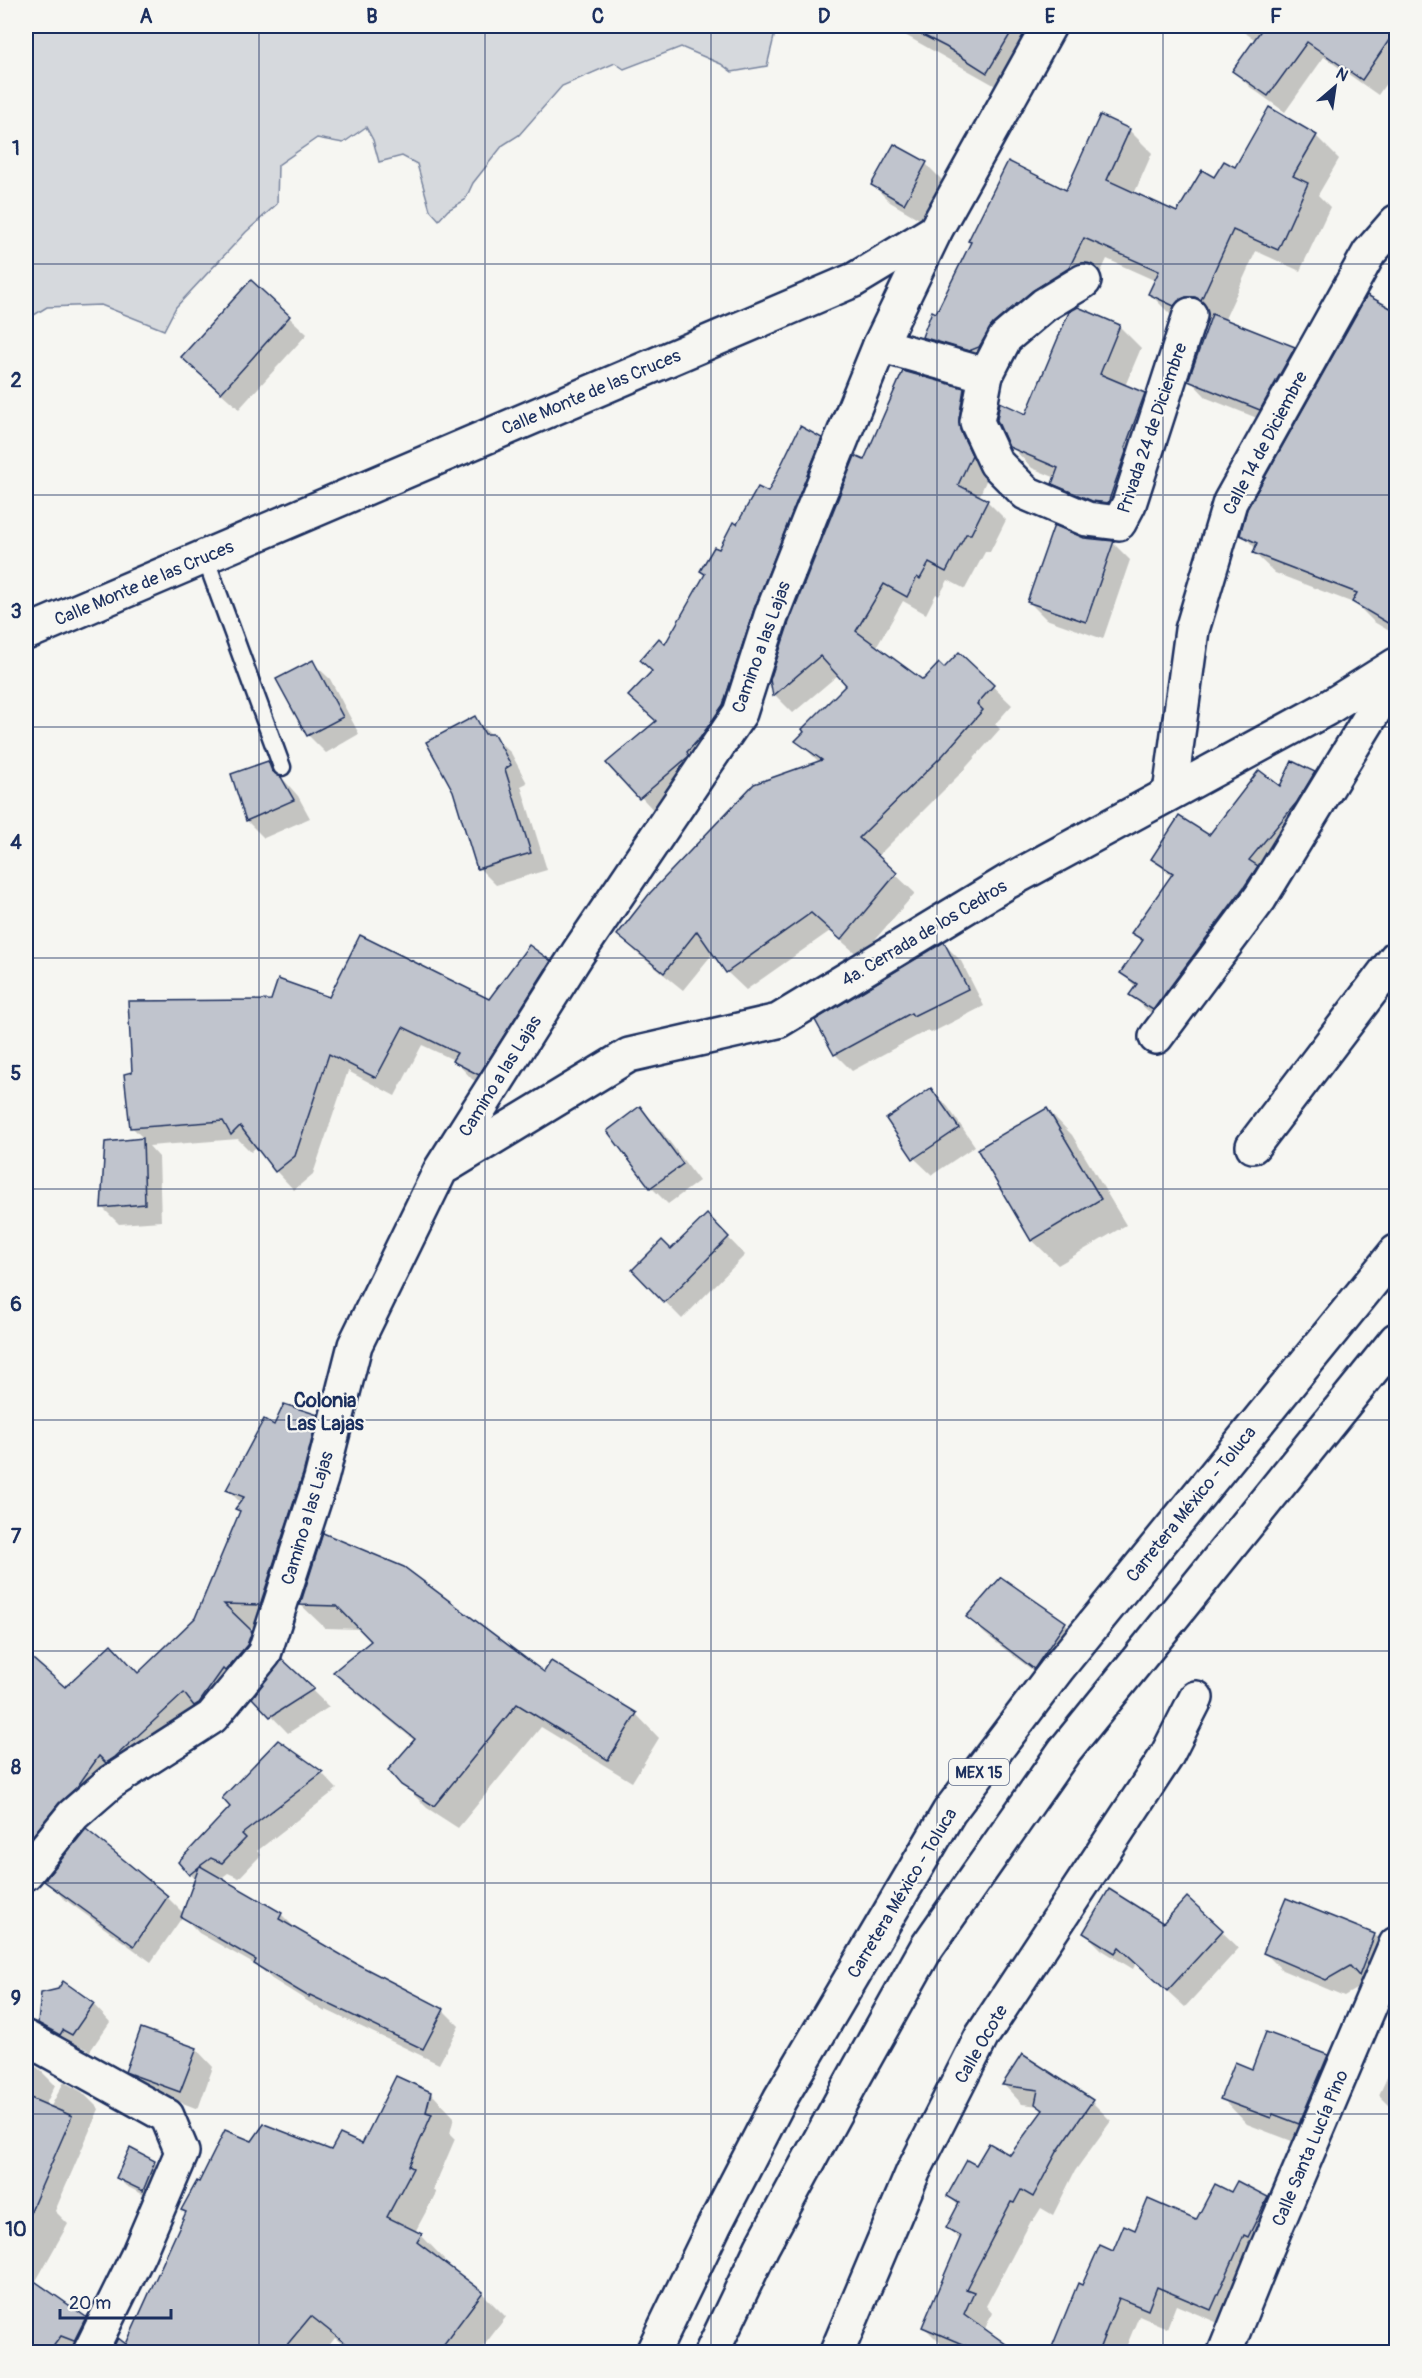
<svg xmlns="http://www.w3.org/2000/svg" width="1422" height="2378" font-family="Pangolin,sans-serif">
<rect width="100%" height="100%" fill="#f6f6f2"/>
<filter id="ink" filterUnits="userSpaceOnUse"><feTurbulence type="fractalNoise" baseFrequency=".0167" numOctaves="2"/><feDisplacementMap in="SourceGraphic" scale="12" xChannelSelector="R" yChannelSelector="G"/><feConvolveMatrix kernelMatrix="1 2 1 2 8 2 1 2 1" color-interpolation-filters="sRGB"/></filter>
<g filter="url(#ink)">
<polygon fill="#d6d9dd" stroke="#78849e" stroke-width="1.5" points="26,26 774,26 774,37 767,66 732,72 721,64 681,47 624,69 615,63 562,86 519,135 503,145 473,183 465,200 448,210 439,220 430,210 417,164 402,156 379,162 373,140 366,127 343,143 317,138 278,165 277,204 246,232 176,307 164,330 101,305 47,307 26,320"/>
<g fill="#0003">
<polygon points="896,26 1053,26 1010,94 905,35"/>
<polygon points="1234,26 1396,26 1396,69 1378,95 1324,57 1285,112 1250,87 1234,71 1256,40"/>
<polygon points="1129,130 1152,153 1134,194 1178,214 1215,179 1316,136 1339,159 1318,195 1330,207 1300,271 1256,251 1224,321 1294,349 1311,366 1277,426 1207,398 1190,380 1212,319 1201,323 1173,317 1150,294 1156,281 1107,259 1092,291 1015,346 1002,369 946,360 924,337 937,315"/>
<polygon points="894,146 926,164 943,181 921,220 890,202 872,184"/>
<polygon points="251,282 307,334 239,409 200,374"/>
<polygon points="1078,308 1120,327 1141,348 1125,386 1144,394 1166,416 1130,523 1075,505 1054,483 1056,478 1032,468 1011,446"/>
<polygon points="1396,309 1396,635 1374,622 1356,604 1275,573 1254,553 1256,549 1242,534"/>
<polygon points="964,390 982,408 989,474 979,497 987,501 1006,520 990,552 985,552 965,589 948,580 939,596 936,594 926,614 903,601 876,648 923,682 944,670 959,654 1012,705 995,724 1000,729 961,773 877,857 915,893 860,957 830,931 746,990 727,972 714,952 683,990 637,953 619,935 819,762 798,741 848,685 838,675 793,713 775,695 772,680 865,462"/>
<polygon points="821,439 841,459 707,776 660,817 609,763 657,722 654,672 706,575 702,571 737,526"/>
<polygon points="1084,539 1113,543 1130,560 1103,639 1046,619 1028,601"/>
<polygon points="312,662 330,679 359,734 326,753 308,735 278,680"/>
<polygon points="474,718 511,753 527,783 521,786 547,870 496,885 479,868"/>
<polygon points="268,762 298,796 310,818 264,838 247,821 232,775"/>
<polygon points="1314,773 1330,789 1169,1025 1147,1010 1131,995 1136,987 1122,973 1143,943 1133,933 1172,877 1153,859 1210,837 1281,788"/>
<polygon points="944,944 961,961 984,1006 931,1033 928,1030 852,1071 835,1054"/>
<polygon points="550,962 568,980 497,1092 472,1079 454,1060 422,1045 395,1096 348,1071 313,1174 294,1190 276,1171 257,1146 251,1152 238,1139 149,1146 159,1157 161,1221 119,1224 102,1207 107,1143 144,1139 132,1127 134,1073 272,1001 330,999 489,1001"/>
<polygon points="931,1090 948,1107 975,1146 932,1175 914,1158"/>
<polygon points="640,1108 657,1125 699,1181 668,1204 651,1187"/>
<polygon points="1047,1109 1072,1135 1126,1225 1058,1265 1032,1240"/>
<polygon points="707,1216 745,1255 682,1319 634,1270 671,1251"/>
<polygon points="317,1417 342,1441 285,1629 247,1628 276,1657 124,1779 36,1886 32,1896 33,1905 26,1900 26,1655 65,1689 139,1675 196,1619 241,1513 237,1509 241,1503 228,1490 275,1427"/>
<polygon points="403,1569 544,1674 636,1714 659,1738 632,1782 541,1727 458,1828 427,1808 403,1784 415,1741 359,1695 336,1672 374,1641 361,1629 325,1628 301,1605"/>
<polygon points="968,1617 1065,1623 1082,1640 1052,1685 985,1634"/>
<polygon points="282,1661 329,1707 288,1733 254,1698"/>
<polygon points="322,1773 337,1789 257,1851 261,1855 239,1878 228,1873 220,1879 281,1914 297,1930 357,1966 443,2010 459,2026 439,2064 326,2010 325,2012 272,1979 259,1967 199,1933 183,1916 151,1962 63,1898 46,1881 167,1897 184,1914 196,1880 180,1862"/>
<polygon points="1187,1899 1239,1948 1185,2007 1136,1963 1133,1969 1102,1950 1084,1932 1163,1925"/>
<polygon points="1287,1900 1378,1937 1395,1955 1368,1982 1344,1996 1282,1970 1265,1953"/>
<polygon points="63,1983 93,2004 110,2022 90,2051 81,2046 77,2051 57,2040 40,2023"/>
<polygon points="1267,2034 1328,2057 1353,2082 1297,2143 1247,2124 1222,2098 1253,2071"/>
<polygon points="196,2049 213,2067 198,2109 144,2088 127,2071"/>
<polygon points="1023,2056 1092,2102 1111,2121 1075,2171 1053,2215 1041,2208 1033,2221 1031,2221 986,2306 992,2313 984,2331 1015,2352 958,2352 943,2346 924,2327 961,2241 948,2228 959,2206 948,2196 977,2167 1011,2157 1044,2111 1039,2106 1022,2104 1004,2085"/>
<polygon points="26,2062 38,2068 55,2085 45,2106 50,2108 64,2082 82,2092 99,2109 55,2211 68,2224 36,2281 26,2274"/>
<polygon points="1391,2069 1396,2072 1396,2112 1379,2095"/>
<polygon points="431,2093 454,2117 450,2134 455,2139 433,2190 436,2193 415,2232 421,2235 444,2259 443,2263 482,2293 506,2317 479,2352 353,2352 335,2338 324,2352 112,2352 118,2340 127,2346 187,2214 183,2210 199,2184 253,2143 331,2152 362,2146"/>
<polygon points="154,2162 162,2170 152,2199 126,2186 118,2178"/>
<polygon points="1232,2194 1268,2198 1287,2217 1230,2328 1176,2305 1167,2328 1139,2316 1124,2352 1052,2352 1079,2285 1083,2286 1135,2232 1197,2222"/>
<polygon points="37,2285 86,2318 103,2335 94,2352 26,2352 26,2301"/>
</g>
<g fill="#c0c4cd" stroke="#1b2f5e" stroke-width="1.5">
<polygon points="905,26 1015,26 987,73 946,47"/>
<polygon points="1264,26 1396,26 1396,30 1362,80 1307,42 1268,96 1232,71"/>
<polygon points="1269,107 1317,135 1293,176 1308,183 1278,250 1233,230 1201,300 1195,297 1186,297 1178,301 1174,306 1148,294 1159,271 1084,238 1069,268 1032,291 993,324 979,347 969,351 922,337 932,311 936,313 971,242 968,241 1008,161 1066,190 1100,115 1130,129 1107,180 1177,212 1202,170 1214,177 1224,161 1235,167"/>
<polygon points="894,144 927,162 904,204 871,185"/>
<polygon points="251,280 290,316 221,393 181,357"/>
<polygon points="1367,295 1396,311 1396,628 1352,602 1357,593 1253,553 1257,543 1240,535 1247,509"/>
<polygon points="1078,307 1120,325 1100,374 1145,393 1125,448 1127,449 1108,503 1092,501 1052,484 1058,468 1009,447 997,420 1000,402 1026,414 1069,312"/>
<polygon points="1212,314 1295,347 1260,410 1188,381"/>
<polygon points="903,371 964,388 959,419 960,430 972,455 958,485 988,500 971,534 966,534 946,572 929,563 920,579 917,577 907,597 884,584 856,631 923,680 939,663 944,668 959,652 994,685 977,704 983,710 943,755 859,838 897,873 841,940 811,913 726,973 697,931 664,973 617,935 650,893 754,784 822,760 795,741 804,732 802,729 846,685 820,656 773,696 770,680 789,622 855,456 864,460"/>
<polygon points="800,426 822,438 754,609 723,705 700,738 687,752 689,756 639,799 606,763 656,721 628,696 652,671 640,660 659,638 665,644 705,574 700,571 714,547 719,549 733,522 737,524 758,487 768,492"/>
<polygon points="1054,525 1084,538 1114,541 1086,622 1027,602"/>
<polygon points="313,660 343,717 307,736 276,679"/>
<polygon points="475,716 485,734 494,734 511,765 505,769 531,853 477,869 453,791 426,742"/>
<polygon points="268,761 272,771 281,777 294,800 246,821 231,774"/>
<polygon points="1292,761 1315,772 1297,802 1249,860 1258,866 1244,887 1153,1010 1129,995 1137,984 1120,973 1143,940 1131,933 1173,873 1151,859 1179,816 1209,835 1259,770 1280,786"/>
<polygon points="360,935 489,999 529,945 551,961 479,1075 452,1061 457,1053 403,1027 376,1078 329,1054 295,1156 275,1172 240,1126 231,1135 223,1121 130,1128 124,1074 132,1072 128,1001 271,1000 278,979 329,997"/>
<polygon points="944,942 968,989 913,1016 911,1013 834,1055 815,1020"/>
<polygon points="931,1088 959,1128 913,1159 886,1119"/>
<polygon points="640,1106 683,1164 650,1188 607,1131"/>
<polygon points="1047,1108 1101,1199 1031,1241 977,1149"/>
<polygon points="143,1138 145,1204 101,1208 105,1142"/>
<polygon points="707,1214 729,1237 664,1303 632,1270 662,1240 671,1249"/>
<polygon points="284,1404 318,1415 303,1474 260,1605 224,1604 252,1631 247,1645 225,1671 223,1669 199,1703 194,1706 184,1693 115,1757 106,1763 99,1756 77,1787 59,1803 26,1844 26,1653 65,1687 111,1644 138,1673 195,1618 240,1511 235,1509 244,1497 226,1490 264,1419 274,1425"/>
<polygon points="323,1533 404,1567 544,1672 551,1661 637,1713 608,1760 517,1704 434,1806 401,1785 388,1770 415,1739 333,1672 371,1641 337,1606 300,1605"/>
<polygon points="1001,1577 1066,1622 1034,1669 966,1617"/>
<polygon points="282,1659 314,1689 270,1717 252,1698"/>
<polygon points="278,1740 323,1772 242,1834 246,1838 222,1863 211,1858 200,1866 282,1913 279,1919 357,1964 444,2009 423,2049 310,1995 309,1997 254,1964 256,1960 181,1917 199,1867 189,1875 178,1862 230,1807 222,1798"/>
<polygon points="86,1829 168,1896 134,1946 44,1881"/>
<polygon points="1109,1889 1163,1923 1187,1897 1223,1930 1167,1991 1119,1947 1115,1953 1083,1933"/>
<polygon points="1286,1898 1375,1934 1359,1976 1350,1966 1326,1980 1263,1953"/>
<polygon points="63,1981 94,2003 72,2035 63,2030 60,2035 38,2023 41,1993 58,1989"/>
<polygon points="141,2028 197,2048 180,2092 125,2072"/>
<polygon points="1266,2032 1328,2055 1299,2124 1273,2114 1271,2118 1220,2099 1235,2062 1252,2069"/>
<polygon points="1022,2054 1093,2100 1057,2152 1033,2197 1021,2190 1014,2203 1011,2202 966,2289 974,2292 964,2314 1017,2352 981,2352 922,2327 961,2236 946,2228 959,2203 947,2196 967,2160 976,2165 989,2143 1010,2155 1043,2110 1035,2104 1038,2090 1002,2085"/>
<polygon points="396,2076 431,2092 426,2112 432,2114 409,2166 413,2168 387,2217 422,2234 417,2242 483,2292 438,2352 356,2352 311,2316 281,2352 111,2352 118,2338 126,2344 186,2212 181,2210 197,2181 199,2182 225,2130 252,2141 264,2124 331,2150 340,2134 362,2144"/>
<polygon points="26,2096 72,2116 26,2222"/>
<polygon points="130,2148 155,2161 143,2191 116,2178"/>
<polygon points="1237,2181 1268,2197 1248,2237 1244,2235 1211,2310 1157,2287 1148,2310 1119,2298 1098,2352 1050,2352 1078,2283 1082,2285 1100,2245 1113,2251 1124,2225 1135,2230 1148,2199 1196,2220 1215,2184 1231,2192"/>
<polygon points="26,2275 86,2317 74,2341 61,2336 49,2352 26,2352"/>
</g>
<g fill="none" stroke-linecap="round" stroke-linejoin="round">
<defs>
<polyline id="lane" points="205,557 282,767"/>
<g id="street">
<polyline points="880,345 986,375 1005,338 1044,305 1084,281"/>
<polyline points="986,375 977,422 996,463 1026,493 1087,519 1119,523 1129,504 1190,315"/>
<polyline points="1170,793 1192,630 1230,502 1369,253 1396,222"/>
<polyline points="1156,1037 1260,898 1396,675"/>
<polyline points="1253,1146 1396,958"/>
<polyline points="448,1165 629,1055 778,1021 1007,882 1326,709 1396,665"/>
<polyline points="26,1873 73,1815 111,1782 212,1717 264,1654 321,1479 355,1345 441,1169 578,953 740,713 771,616 810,517 880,345 935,231"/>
<polyline points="26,2038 167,2116 182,2152 138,2255 90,2352"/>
<polyline points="837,2352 913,2172 982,2036 1166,1757 1196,1698"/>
<polyline points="1225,2352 1267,2248 1396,1944"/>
</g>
<polyline id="secondary" points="26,633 854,280 935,231 1049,26"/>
<g id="primary">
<polyline points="653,2352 714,2226 780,2099 949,1812 1058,1668 1396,1252"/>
<polyline points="712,2352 762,2247 851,2083 927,1947 1065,1750 1396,1340"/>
</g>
</defs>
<use href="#lane" stroke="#1b2f5e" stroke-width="21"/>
<use href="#street" stroke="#1b2f5e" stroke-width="38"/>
<use href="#secondary" stroke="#1b2f5e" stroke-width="38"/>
<use href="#primary" stroke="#1b2f5e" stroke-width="38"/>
<use href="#lane" stroke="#f6f6f2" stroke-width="16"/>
<use href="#street" stroke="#f6f6f2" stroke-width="33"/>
<use href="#secondary" stroke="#f6f6f2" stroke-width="33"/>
<use href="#primary" stroke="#f6f6f2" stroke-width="33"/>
</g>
</g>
<path fill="none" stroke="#1b2f5e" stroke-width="1.5" stroke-opacity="0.55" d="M 259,26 L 259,2352M 485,26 L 485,2352M 711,26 L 711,2352M 937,26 L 937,2352M 1163,26 L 1163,2352M 26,264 L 1396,264M 26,495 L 1396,495M 26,727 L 1396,727M 26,958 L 1396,958M 26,1189 L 1396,1189M 26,1420 L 1396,1420M 26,1651 L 1396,1651M 26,1883 L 1396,1883M 26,2114 L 1396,2114"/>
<g text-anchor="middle" stroke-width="4.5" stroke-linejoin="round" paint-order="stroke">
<rect fill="#f6f6f2" stroke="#5d6b8a" stroke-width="1.5" x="949" y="1759" width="60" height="26" rx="4.5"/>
<g font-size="16" font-weight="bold" fill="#1b2f5e">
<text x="979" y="1778">MEX 15</text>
</g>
<g font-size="18" fill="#1b2f5e" stroke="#f6f6f2">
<text transform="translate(591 392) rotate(-23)" y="6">Calle Monte de las Cruces</text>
<text transform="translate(1152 428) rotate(-71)" y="6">Privada 24 de Diciembre</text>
<text transform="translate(1265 443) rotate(-62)" y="6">Calle 14 de Diciembre</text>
<text transform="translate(144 583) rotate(-23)" y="6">Calle Monte de las Cruces</text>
<text transform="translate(761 647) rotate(-70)" y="6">Camino a las Lajas</text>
<text transform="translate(924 933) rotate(-31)" y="6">4a. Cerrada de los Cedros</text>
<text transform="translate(500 1076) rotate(-58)" y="6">Camino a las Lajas</text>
<text transform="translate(1191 1504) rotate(-51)" y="6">Carretera México - Toluca</text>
<text transform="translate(307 1518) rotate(-73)" y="6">Camino a las Lajas</text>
<text transform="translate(902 1893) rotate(-59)" y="6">Carretera México - Toluca</text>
<text transform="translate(981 2044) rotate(-60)" y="6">Calle Ocote</text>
<text transform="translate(1310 2148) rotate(-67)" y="6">Calle Santa Lucía Pino</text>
</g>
<g font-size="20" font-weight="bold" fill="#1b2f5e" stroke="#f6f6f2">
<text x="325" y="1407">Colonia<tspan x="325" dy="23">Las Lajas</tspan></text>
</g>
</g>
<rect width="1422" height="2378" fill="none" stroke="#f6f6f2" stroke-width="66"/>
<g transform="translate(1335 87) rotate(29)" stroke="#f6f6f2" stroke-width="4.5" paint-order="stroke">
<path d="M0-4.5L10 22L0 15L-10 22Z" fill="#1b2f5e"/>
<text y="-9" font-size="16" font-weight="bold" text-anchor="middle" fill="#1b2f5e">N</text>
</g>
<path d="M60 2309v9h111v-9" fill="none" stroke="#1b2f5e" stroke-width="3"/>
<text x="69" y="2309" font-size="18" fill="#1b2f5e" stroke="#f6f6f2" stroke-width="4.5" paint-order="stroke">20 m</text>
<rect x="33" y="33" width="1356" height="2312" fill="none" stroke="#1b2f5e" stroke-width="2"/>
<g font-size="20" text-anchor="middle" font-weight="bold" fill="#1b2f5e">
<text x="146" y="23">A</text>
<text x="372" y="23">B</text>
<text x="598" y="23">C</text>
<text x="824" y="23">D</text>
<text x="1050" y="23">E</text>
<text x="1276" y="23">F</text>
<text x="16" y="155">1</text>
<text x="16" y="387">2</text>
<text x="16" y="618">3</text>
<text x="16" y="849">4</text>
<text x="16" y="1080">5</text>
<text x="16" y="1311">6</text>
<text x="16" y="1543">7</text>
<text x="16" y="1774">8</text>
<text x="16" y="2005">9</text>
<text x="16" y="2236">10</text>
</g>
</svg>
